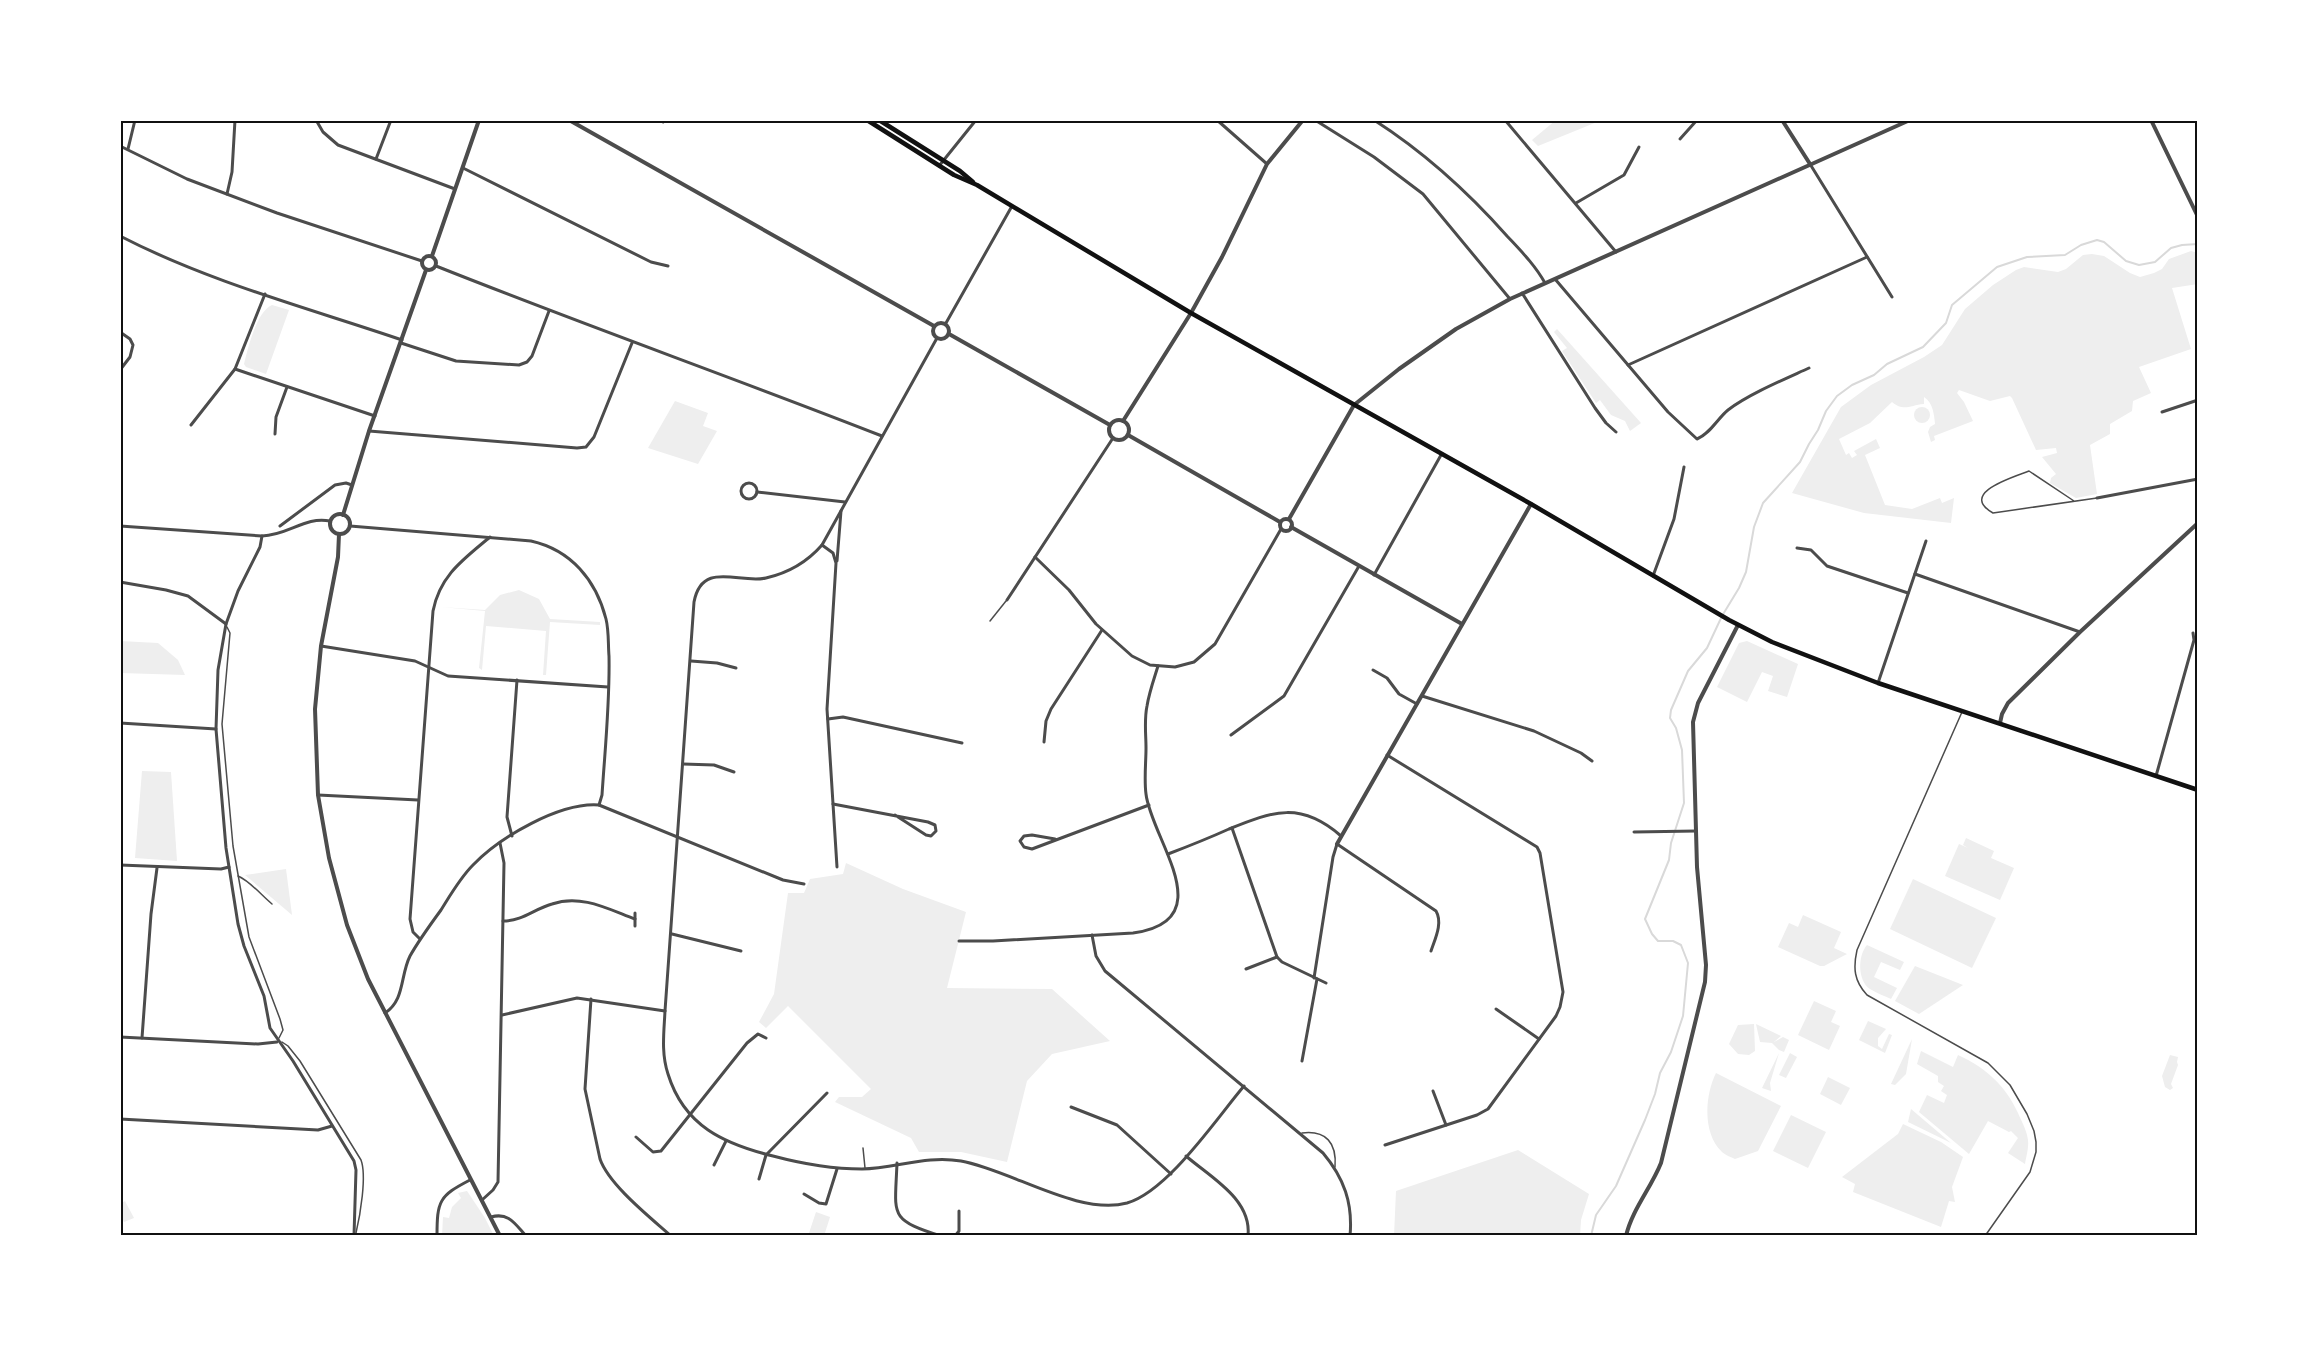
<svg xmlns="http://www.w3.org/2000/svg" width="2318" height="1356" font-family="Arial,sans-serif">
<rect width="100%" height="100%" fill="#fff"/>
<g fill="#eee">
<polygon points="1556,120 1602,120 1538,146 1532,140"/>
<path d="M 2191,251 L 2198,253 L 2198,284 L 2172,288 L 2191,349 L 2139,367 L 2151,393 L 2133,401 L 2132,411 L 2110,424 L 2110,434 L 2090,445 L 2097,494 L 2076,498 L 2050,483 L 2051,478 L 2056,474 L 2042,457 L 2057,453 L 2056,448 L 2036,450 L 2012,398 L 2010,396 L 1990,401 L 1959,390 L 1957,393 L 1964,402 L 1973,421 L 1934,436 L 1935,440 L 1931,442 L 1928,432 L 1930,427 L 1935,424 C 1934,414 1933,403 1924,397 L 1924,404 C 1910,405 1904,412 1892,402 L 1870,423 L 1839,439 L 1846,455 L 1849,453 L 1852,458 L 1857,455 L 1854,451 L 1876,439 L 1880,448 L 1865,455 L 1885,505 L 1912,509 L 1940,498 L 1942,503 L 1954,498 L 1951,523 L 1864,513 L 1792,493 L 1841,407 L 1871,385 L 1924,357 L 1942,345 L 1965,309 L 1993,285 L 2016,270 L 2024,267 L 2058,272 L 2066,269 L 2083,255 L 2092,254 L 2104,256 L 2130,273 L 2140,277 L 2154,273 L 2162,269 L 2169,259 Z"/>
<path d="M 272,305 L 289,310 L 266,374 L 246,367 L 244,364 C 248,349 256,312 272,305 Z"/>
<polygon points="1557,329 1641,423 1630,431 1625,421 1611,415 1600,400 1596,403 1562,351 1567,348 1554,332"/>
<polygon points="675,401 708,413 703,426 717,431 698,464 648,448"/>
<circle cx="1922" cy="415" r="8"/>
<polygon points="519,590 539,599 550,619 600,622 600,625 550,622 546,675 543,675 546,631 486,626 482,670 479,668 485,611 441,607 485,610 500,595"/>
<polygon points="120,641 158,643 178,660 185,675 120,673"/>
<polygon points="1747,641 1798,664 1787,697 1768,691 1773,676 1762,672 1747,702 1717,687 1739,643"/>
<polygon points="142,771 171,772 177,861 135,858"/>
<polygon points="1966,838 1994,851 1991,858 2014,868 2000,900 1945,876 1959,844 1968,848 1963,845"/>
<polygon points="846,863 903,889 966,912 947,988 1052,989 1110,1041 1052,1054 1027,1081 1007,1162 961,1152 919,1152 911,1138 835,1102 839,1097 862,1097 871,1089 788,1006 766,1028 759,1022 774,994 788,893 804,893 810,879 843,874"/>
<polygon points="286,869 292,915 245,875"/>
<polygon points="1913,879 1996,918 1972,968 1890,929"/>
<polygon points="1803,915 1841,932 1834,948 1847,954 1824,966 1820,966 1778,947 1789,923 1798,927"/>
<path d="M 1867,945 L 1904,962 L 1900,970 L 1881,962 L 1874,977 L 1897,988 L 1891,999 C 1885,996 1876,993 1870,989 C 1857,980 1858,955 1867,945 Z"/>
<polygon points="1915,966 1963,985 1919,1014 1895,1001"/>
<polygon points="1814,1001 1836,1011 1831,1022 1840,1026 1829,1050 1798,1035"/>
<polygon points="1868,1021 1886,1029 1878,1038 1878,1046 1882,1049 1889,1034 1892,1035 1885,1053 1859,1040"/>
<polygon points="1754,1024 1755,1051 1749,1055 1738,1054 1729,1044 1738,1025"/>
<polygon points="1756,1024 1781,1036 1774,1042 1783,1037 1789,1040 1784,1052 1779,1050 1772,1043 1760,1042"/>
<polygon points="1912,1039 1906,1074 1895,1085 1891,1084"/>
<path d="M 1921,1051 L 1953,1067 L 1958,1055 C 1986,1068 2005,1085 2018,1113 C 2022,1122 2027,1131 2028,1140 C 2029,1148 2026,1157 2025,1164 L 2008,1153 L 2018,1138 L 2011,1131 L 2009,1132 L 1988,1121 L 1969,1154 L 1919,1112 L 1927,1095 L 1944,1103 L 1947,1095 L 1941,1091 L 1944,1086 L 1938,1082 L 1938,1076 L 1917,1064 Z"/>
<polygon points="1779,1053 1770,1083 1771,1091 1762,1088"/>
<polygon points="1790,1053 1797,1057 1786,1078 1779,1075"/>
<polygon points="2170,1055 2178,1057 2177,1062 2178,1065 2171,1084 2173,1088 2170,1090 2165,1087 2162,1076"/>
<path d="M 1716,1073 L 1781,1106 L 1758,1151 L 1735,1159 C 1731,1157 1725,1155 1722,1152 C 1702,1133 1705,1095 1716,1073 Z"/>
<polygon points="1828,1077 1850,1088 1841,1105 1820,1094"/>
<polygon points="1911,1109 1951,1143 1908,1122"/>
<polygon points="1791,1115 1826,1132 1808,1168 1773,1151"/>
<polygon points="1903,1124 1941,1142 1963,1157 1952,1187 1955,1202 1949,1201 1941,1227 1853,1192 1855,1184 1842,1177 1898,1134"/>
<polygon points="1518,1150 1589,1194 1581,1220 1580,1236 1394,1236 1396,1191"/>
<polygon points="467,1191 485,1218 494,1236 442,1236 443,1217 449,1218 452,1207 461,1198 458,1193"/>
<polygon points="125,1201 134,1218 124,1222 120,1213 120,1204"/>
<polygon points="816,1212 830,1217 824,1236 808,1236"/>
</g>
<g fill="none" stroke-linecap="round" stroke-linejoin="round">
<polyline stroke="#d9d9d9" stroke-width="2" points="1591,1236 1596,1215 1616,1186 1645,1120 1655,1094 1660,1073 1671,1052 1683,1016 1688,963 1681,945 1673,941 1658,941 1652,934 1645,919 1669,860 1671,843 1684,803 1682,750 1676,728 1670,718 1671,710 1688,671 1707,648 1722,616 1739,588 1746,572 1754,527 1763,503 1800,462 1809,444 1818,430 1826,411 1837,396 1852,385 1874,375 1887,364 1923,347 1946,323 1952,305 1997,267 2027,257 2065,255 2081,245 2097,240 2104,242 2126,261 2139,265 2155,262 2171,248 2182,245 2198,244"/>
<g stroke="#4c4c4c" stroke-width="1.5">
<path d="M 2074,501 L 2029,471 C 2014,477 1958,493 1993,513 L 2097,498"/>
<polyline points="990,621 1006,601"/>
<polyline points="227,627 230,633 222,724 233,846 249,937 280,1019 283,1030 279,1038"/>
<path d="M 1962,712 L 1857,950 C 1853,968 1854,981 1867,995 L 1988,1063 L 2010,1085 L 2027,1114 L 2034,1131 L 2036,1142 L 2036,1152 L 2030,1172 L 1985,1236"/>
<path d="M 238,876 C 250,881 261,895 272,904"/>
<path d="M 282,1042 L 288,1046 L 300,1061 L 361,1160 C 367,1176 360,1216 356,1233"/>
<path d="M 1302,1133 C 1326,1130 1337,1143 1335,1167"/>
<polyline points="863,1148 865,1168"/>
</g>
<g stroke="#4c4c4c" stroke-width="3">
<polyline points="316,120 323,132 338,145 455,189"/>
<polyline points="1217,120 1267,164"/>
<polyline points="1315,120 1374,157 1423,194 1510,299"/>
<path d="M 1374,120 C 1424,152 1468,192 1507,236 C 1521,251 1535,265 1545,283"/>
<polyline points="1505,120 1616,252"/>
<polyline points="663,122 664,120"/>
<polyline points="1680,139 1697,120"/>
<polyline points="120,146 187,179 277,213 422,261"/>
<polyline points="128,149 135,120"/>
<polyline points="376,159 391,120"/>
<polyline points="1810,164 1892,297"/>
<polyline points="939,166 976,120"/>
<polyline points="463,168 651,262 668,266"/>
<polyline points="227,194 232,172 235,120"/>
<polyline points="1576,203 1624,175 1639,147"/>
<path d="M 120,236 C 209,282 308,308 402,340"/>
<path d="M 436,266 C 584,325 734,378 882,436"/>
<path d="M 1555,279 L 1668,412 L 1697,439 C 1710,434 1718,418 1728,410 C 1749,394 1785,379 1809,368"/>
<polyline points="1522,293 1595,408 1606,423 1616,432"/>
<polyline points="946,323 1012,206"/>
<polyline points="120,332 130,339 133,345 130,357 120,370"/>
<path d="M 937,338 L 822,545 C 808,561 788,573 766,578 C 739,584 702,560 694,602 L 665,1011 C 664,1032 661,1053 668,1074 C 684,1126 724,1144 773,1156 C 803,1164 831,1169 862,1169 C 896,1168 927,1155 961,1161 C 1011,1170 1078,1216 1127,1203 C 1168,1191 1216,1119 1244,1086"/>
<polyline points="401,343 456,361 519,365 527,362 532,356 549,311"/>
<polyline points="1628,365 1867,257"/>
<polyline points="235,369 375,416"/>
<polyline points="2162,412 2198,400"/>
<polyline points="191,425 235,369 265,294"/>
<polyline points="369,431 577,448 586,447 594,437 632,343"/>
<polyline points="275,434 276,417 287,387"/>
<circle cx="749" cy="491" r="8"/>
<polyline points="757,492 845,502"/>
<polyline points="2097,498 2198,479"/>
<path d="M 120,526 L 262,536 C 289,535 305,516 330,521"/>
<polyline points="280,526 335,485 346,483 352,485"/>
<path d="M 350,526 L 531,541 C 571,550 596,580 606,619 C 609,631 608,644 609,656 C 610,702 605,749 602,795 L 599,805"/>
<polyline points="262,536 260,547 238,591 226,624 218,670 216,729 226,848 238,924 244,946 264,996 270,1028 293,1061 354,1161 356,1170 354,1236"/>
<polyline points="822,545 833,553 836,563 827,709 837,867"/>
<polyline points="1797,548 1811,550 1827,566 1908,593"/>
<polyline points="1035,557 1069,590 1096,624 1132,656 1150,665 1175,667 1194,662 1215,644 1281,529"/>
<polyline points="837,561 841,511"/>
<polyline points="1915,574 2080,632"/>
<polyline points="1374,575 1441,455"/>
<polyline points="1653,576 1674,519 1684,467"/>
<polyline points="120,582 166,590 188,596 226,624"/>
<polyline points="1007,600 1113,438"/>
<polyline points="321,646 415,661 448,676 608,687"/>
<polyline points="691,661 717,663 736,668"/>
<polyline points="1373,670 1387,678 1399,694 1417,704"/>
<polyline points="1878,683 1926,541"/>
<polyline points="1422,696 1534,731 1581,753 1592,761"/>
<polyline points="828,719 843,717 962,743"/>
<polyline points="120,723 216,729"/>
<polyline points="1231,735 1284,696 1359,566"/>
<polyline points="1044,742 1046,721 1051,709 1102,630"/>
<polyline points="683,764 714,765 734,772"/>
<polyline points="2156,776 2194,640 2193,633"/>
<polyline points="318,795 418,800"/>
<polyline points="833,804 928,822 935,825 936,831 931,836 926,835 895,815"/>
<polyline points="1232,828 1277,957 1282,962 1326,983"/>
<polyline points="1634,832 1696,831"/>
<polyline points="512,836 507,817 517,680"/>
<polyline points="1055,839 1032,835 1024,836 1020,841 1024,847 1032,849 1149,805"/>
<path d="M 1168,854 C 1189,846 1209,838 1229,829 C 1273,811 1301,801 1341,836"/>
<polyline points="120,865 221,869 229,867"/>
<path d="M 503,921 C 523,921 534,909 552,904 C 581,894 608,909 635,919"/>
<polyline points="635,926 635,913"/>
<polyline points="672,934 741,951"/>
<path d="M 1092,935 L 1096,956 L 1105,971 L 1323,1153 C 1344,1178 1353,1203 1350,1236"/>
<path d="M 420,939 L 413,932 L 410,919 L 433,611 C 440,575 464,559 490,537"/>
<path d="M 959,941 L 993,941 L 1133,933 C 1223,921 1151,839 1146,794 C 1144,779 1146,763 1146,748 C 1146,734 1144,720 1147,706 C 1149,693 1154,679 1158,666"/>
<polyline points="1246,969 1277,957"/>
<path d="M 1314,978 L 1333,857 L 1337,844 L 1436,911 C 1443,923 1435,939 1431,951"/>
<path d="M 591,999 L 585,1089 L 600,1159 C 609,1185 651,1218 671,1236"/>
<polyline points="1496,1009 1539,1039"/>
<path d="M 385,1013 C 405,1000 400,976 410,956 C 419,940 430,925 441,910 C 451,894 460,878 473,865 C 500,837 560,802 599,805 L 783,880 L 804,884"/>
<polyline points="502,1015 577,998 665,1011"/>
<polyline points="120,1037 258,1044 277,1042"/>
<polyline points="142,1038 151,914 157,868"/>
<polyline points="1302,1061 1317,979"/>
<polyline points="1433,1091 1446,1125"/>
<polyline points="1071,1107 1117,1125 1171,1174"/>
<polyline points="120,1119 318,1130 332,1126"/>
<polyline points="636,1137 653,1152 661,1151 747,1043 758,1034 766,1038"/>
<polyline points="1385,1145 1477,1115 1488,1109 1556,1016 1560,1007 1563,992 1540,853 1537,847 1387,755"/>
<path d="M 1186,1156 C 1210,1177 1252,1199 1248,1236"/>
<path d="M 897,1163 C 895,1216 888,1219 941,1236"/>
<polyline points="714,1165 726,1141"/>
<polyline points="759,1179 766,1155 827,1093"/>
<polyline points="804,1194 819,1203 826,1204 837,1169"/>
<polyline points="482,1200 493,1190 498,1182 504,863 500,843"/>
<path d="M 491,1217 C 509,1212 515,1224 526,1236"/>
<path d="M 437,1236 C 437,1201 439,1196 470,1180"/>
<polyline points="955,1236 959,1231 959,1211"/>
</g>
<g stroke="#4c4c4c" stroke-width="4">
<polyline points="569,120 934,326"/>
<polyline points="1782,120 1810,164"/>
<polyline points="2151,120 2198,217"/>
<circle cx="429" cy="263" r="7"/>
<polyline points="432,256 479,120"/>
<circle cx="941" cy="331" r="8"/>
<polyline points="949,334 1110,425"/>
<circle cx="1119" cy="430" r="10"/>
<polyline points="1123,421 1191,313 1222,257 1267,164 1303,120"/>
<polyline points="1128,435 1280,522"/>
<circle cx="340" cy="524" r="10"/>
<polyline points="343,515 369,431 426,270"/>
<circle cx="1286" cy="525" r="6"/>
<polyline points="1289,519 1354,405 1399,369 1456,329 1510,299 1910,120"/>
<polyline points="1291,527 1462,624"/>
<polyline points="339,534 338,557 321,646 315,709 318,795 329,858 347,925 368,979 500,1236"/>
<polyline points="2000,723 2002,714 2008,703 2080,632 2198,523"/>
<polyline points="1337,844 1531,504"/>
<path d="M 1626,1236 C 1632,1210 1651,1188 1661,1163 L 1705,982 L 1706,965 L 1697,867 L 1693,722 L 1698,703 L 1738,625"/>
</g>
<g stroke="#111" stroke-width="4.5">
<polyline points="867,120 954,175 977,185 1191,313 1531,504 1729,620 1772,642 1878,683 2198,790"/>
<polyline points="879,120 960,171 973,182"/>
</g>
</g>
<rect width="2318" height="1356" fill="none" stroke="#ffffff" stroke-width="243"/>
<rect x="122" y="122" width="2074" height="1112" fill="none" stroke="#111" stroke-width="2"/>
</svg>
